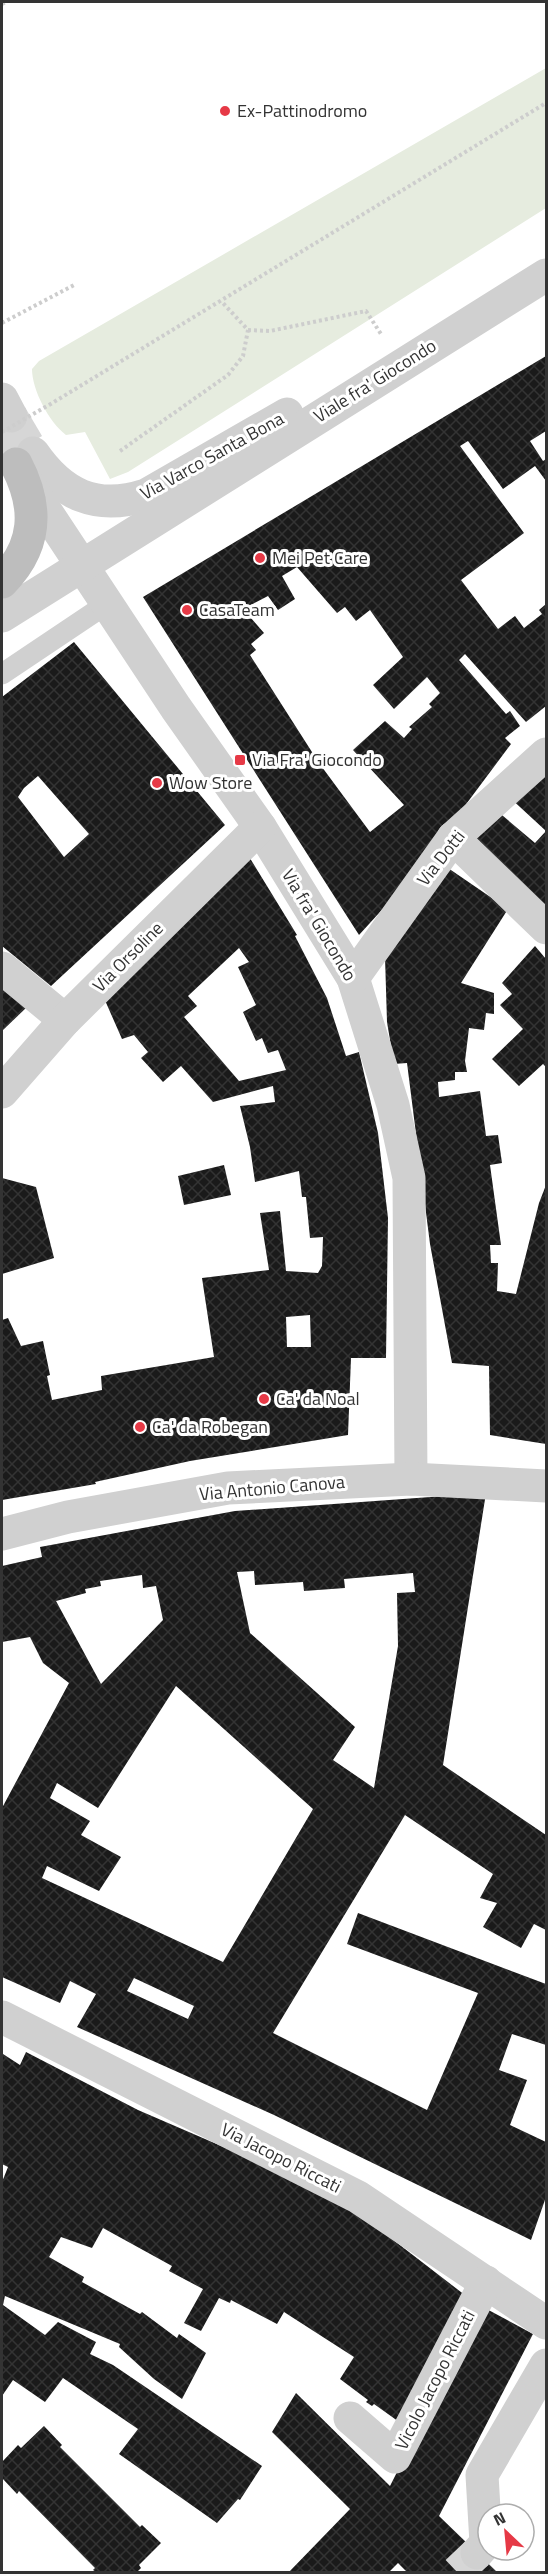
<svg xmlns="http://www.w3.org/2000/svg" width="548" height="2574" font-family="'Titillium Web',sans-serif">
<defs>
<pattern id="building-cross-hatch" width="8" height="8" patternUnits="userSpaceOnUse" patternTransform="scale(1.5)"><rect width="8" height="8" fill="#1a1a1a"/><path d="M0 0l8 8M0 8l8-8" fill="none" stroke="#333"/></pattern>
</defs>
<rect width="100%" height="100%" fill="#fff"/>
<path fill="#e6ecdf" d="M 546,68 L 546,208 L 128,472 L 110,479 L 85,432 L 66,435 C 49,422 32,390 32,369 L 39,361 Z"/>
<g fill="url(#building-cross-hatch)" fill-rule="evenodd">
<path d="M 546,356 L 546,431 L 530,441 L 543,461 L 546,459 L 546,481 L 535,466 L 503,489 L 468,441 L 460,446 L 524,533 L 461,580 L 498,629 L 515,616 L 524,628 L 542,614 L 539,610 L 546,604 L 546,706 L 526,722 L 465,654 L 459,660 L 506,714 L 510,711 L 520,726 L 505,738 L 511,744 L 411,878 L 359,935 L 143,597 ZM 297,567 L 337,613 L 345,607 L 356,621 L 370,610 L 403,657 L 373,685 L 394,709 L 427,677 L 440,693 L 429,704 L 432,707 L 409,727 L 412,729 L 404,738 L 385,721 L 353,750 L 404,805 L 370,832 L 319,763 L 250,655 L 256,650 L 251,644 L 264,633 L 243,609 L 268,596 L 278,610 L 295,599 L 282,576 Z"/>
<path d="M 74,642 L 225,825 L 51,986 L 2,946 L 2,697 ZM 38,776 L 89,834 L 64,857 L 18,797 L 24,788 Z"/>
<polygon points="546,761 546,912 473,839 496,810 535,843 546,831 508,796"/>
<path d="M 248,855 L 297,935 L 295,936 L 327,998 L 346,1056 L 359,1052 L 378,1133 L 388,1218 L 386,1358 L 351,1358 L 348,1435 L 190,1461 L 95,1482 L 96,1484 L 2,1500 L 2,1320 L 8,1318 L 21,1346 L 43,1341 L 50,1375 L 47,1376 L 52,1400 L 102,1390 L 101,1376 L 214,1357 L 202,1278 L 269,1270 L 260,1213 L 280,1211 L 286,1271 L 318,1273 L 322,1266 L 323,1237 L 310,1238 L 306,1197 L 302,1197 L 299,1171 L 255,1182 L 250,1147 L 240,1106 L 275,1102 L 273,1086 L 213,1102 L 181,1066 L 163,1082 L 141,1058 L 148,1052 L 134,1035 L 122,1039 L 100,989 ZM 239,948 L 249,962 L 238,967 L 256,1005 L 243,1012 L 256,1041 L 262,1038 L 268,1053 L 278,1050 L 286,1070 L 239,1081 L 184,1017 L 197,1006 L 188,996 ZM 310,1315 L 311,1347 L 287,1347 L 286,1317 Z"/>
<polygon points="448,868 508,909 461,983 494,993 494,1014 486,1013 484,1030 469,1028 465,1061 467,1072 455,1072 455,1080 438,1082 439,1097 480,1091 486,1136 498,1135 502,1163 490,1165 501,1245 490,1245 491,1263 498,1263 497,1291 516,1294 539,1203 546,1185 546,1444 490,1435 489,1366 452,1363 430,1244 407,1063 394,1064 387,1022 385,957"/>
<polygon points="535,946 546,959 546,1067 543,1064 519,1086 492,1059 523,1029 500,1005 512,994 502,983"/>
<polygon points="4,987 28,1006 2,1031 2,990"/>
<polygon points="224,1165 231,1195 184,1205 178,1176"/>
<polygon points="2,1178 36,1187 54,1258 2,1274"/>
<path d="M 486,1493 L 443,1765 L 546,1835 L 546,1930 L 534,1924 L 521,1948 L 483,1927 L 497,1903 L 480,1898 L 493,1874 L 405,1815 L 273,2033 L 427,2110 L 478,1993 L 347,1944 L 358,1913 L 546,1984 L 546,2045 L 512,2034 L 499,2070 L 527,2080 L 510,2125 L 546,2142 L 546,2197 L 531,2240 L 274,2115 L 77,2027 L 96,1994 L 70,1981 L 60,2003 L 2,1977 L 2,1808 L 69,1683 L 43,1663 L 30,1637 L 2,1642 L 2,1566 L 42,1557 L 40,1547 L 235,1511 ZM 254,1571 L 255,1585 L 303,1582 L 304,1591 L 345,1588 L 344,1579 L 413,1573 L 415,1592 L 397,1593 L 398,1646 L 374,1788 L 333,1760 L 355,1727 L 250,1633 L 237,1572 ZM 142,1575 L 143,1588 L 156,1586 L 163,1620 L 101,1684 L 56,1601 L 86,1593 L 85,1589 L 101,1586 L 100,1581 ZM 176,1686 L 313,1809 L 223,1962 L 42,1878 L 47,1866 L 99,1891 L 121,1857 L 81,1835 L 90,1821 L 50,1798 L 57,1783 L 98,1808 ZM 134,1978 L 194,2006 L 188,2019 L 127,1991 Z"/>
<polygon points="26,2052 138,2110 293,2177 357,2212 470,2299 402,2424 374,2404 372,2406 366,2402 368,2400 340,2379 354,2357 284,2312 277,2324 231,2300 230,2303 219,2298 201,2331 184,2323 203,2289 169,2271 172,2266 103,2228 92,2248 61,2237 49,2257 84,2277 82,2282 140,2314 142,2312 177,2338 179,2334 206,2353 182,2399 154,2379 119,2347 120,2344 5,2296 3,2305 45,2335 58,2322 96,2342 90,2354 113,2365 262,2466 240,2500 238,2499 217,2523 119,2454 138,2429 63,2378 45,2402 13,2380 2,2396 2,2182 8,2167 2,2164 2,2056 3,2054 20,2065"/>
<polygon points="481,2306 533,2334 439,2516 497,2572 407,2572 398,2563 389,2572 289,2572 350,2509 272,2432 296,2393 390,2486"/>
<polygon points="44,2426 62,2445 60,2447 140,2527 142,2525 161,2543 139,2565 141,2568 137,2572 96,2572 93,2570 95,2568 19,2491 17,2494 2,2478 2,2462 18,2445 21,2448"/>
</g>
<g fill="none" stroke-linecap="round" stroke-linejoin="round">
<g stroke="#d6d6d6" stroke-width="33" stroke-dasharray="33 16" stroke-linecap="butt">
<polyline points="11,416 33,453"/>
<polyline points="457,2572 477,2553"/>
</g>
<polyline stroke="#d6d6d6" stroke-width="33" stroke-dasharray="33 16" stroke-linecap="butt" points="2,434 16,464"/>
<g stroke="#cdcdcd" stroke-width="4" stroke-dasharray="3 3" stroke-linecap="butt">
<polyline points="2,4 6,2"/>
<polyline points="2,323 76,284"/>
<polyline points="248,330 270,331 366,311 381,334"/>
<polyline points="49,405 546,103"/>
<polyline points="120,451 228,375 243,356 248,330 222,302"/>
</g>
<polyline stroke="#d0d0d0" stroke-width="21" points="2,674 108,603"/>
<g stroke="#d0d0d0" stroke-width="33">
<polyline points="2,399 11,416"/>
<path d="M 33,453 C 62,495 96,511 146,495 L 287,414"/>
<polyline points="24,478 176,708 260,827 353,978 393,1105 409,1178 411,1479"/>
<polyline points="2,616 546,275"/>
<polyline points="453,838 546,928"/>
<polyline points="2,968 65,1020"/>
<polyline points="353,978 453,838 546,754"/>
<polyline points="2,1092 65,1020 260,827"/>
<polyline points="2,1534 68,1517 228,1488 411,1479 546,1486"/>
<polyline points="2,2017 358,2197 546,2323"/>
<polyline points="350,2418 395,2457 486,2282"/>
<polyline points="477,2553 486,2543 482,2475 546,2365"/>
</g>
<path stroke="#bdbdbd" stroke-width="33" d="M 2,582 C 37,546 39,508 16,464"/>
<polyline stroke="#cdcdcd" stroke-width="4" stroke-dasharray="3 3" stroke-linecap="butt" points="2,432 49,405"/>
</g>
<g fill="#e63946" stroke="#fff" stroke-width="2">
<circle cx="225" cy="111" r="6"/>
<circle cx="260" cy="558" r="6"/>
<circle cx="187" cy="610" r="6"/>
<rect x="234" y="754" width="12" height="12" rx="3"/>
<circle cx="157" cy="783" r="6"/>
<circle cx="264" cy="1399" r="6"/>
<circle cx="140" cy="1427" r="6"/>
</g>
<g text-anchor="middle" stroke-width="6" stroke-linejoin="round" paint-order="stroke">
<g font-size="18" fill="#333" stroke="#fff" text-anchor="start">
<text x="237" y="117">Ex-Pattinodromo</text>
<text x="272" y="564">Mei Pet Care</text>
<text x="199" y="616">CasaTeam</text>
<text x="252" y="766">Via Fra' Giocondo</text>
<text x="169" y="789">Wow Store</text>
<text x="276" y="1405">Ca' da Noal</text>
<text x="152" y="1433">Ca' da Robegan</text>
</g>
<g font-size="18" fill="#333" stroke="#fff">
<text transform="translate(375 381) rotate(-32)" y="6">Viale fra' Giocondo</text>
<text transform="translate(212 456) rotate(-29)" y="6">Via Varco Santa Bona</text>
<text transform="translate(441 858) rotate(-52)" y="6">Via Dotti</text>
<text transform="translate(319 925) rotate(59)" y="6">Via fra' Giocondo</text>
<text transform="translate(128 957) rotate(-45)" y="6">Via Orsoline</text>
<text transform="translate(272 1488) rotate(-5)" y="6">Via Antonio Canova</text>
<text transform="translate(281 2158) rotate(27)" y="6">Via Jacopo Riccati</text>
<text transform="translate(435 2380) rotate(-63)" y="6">Vicolo Jacopo Riccati</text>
</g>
</g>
<rect width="548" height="2574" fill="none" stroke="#333333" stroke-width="6"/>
<g transform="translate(506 2532) rotate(334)"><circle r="28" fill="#ffffff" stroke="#adadad" stroke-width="1.5"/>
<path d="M0-4.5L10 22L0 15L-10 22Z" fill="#e63946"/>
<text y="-9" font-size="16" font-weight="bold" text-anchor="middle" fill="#333333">N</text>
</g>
</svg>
